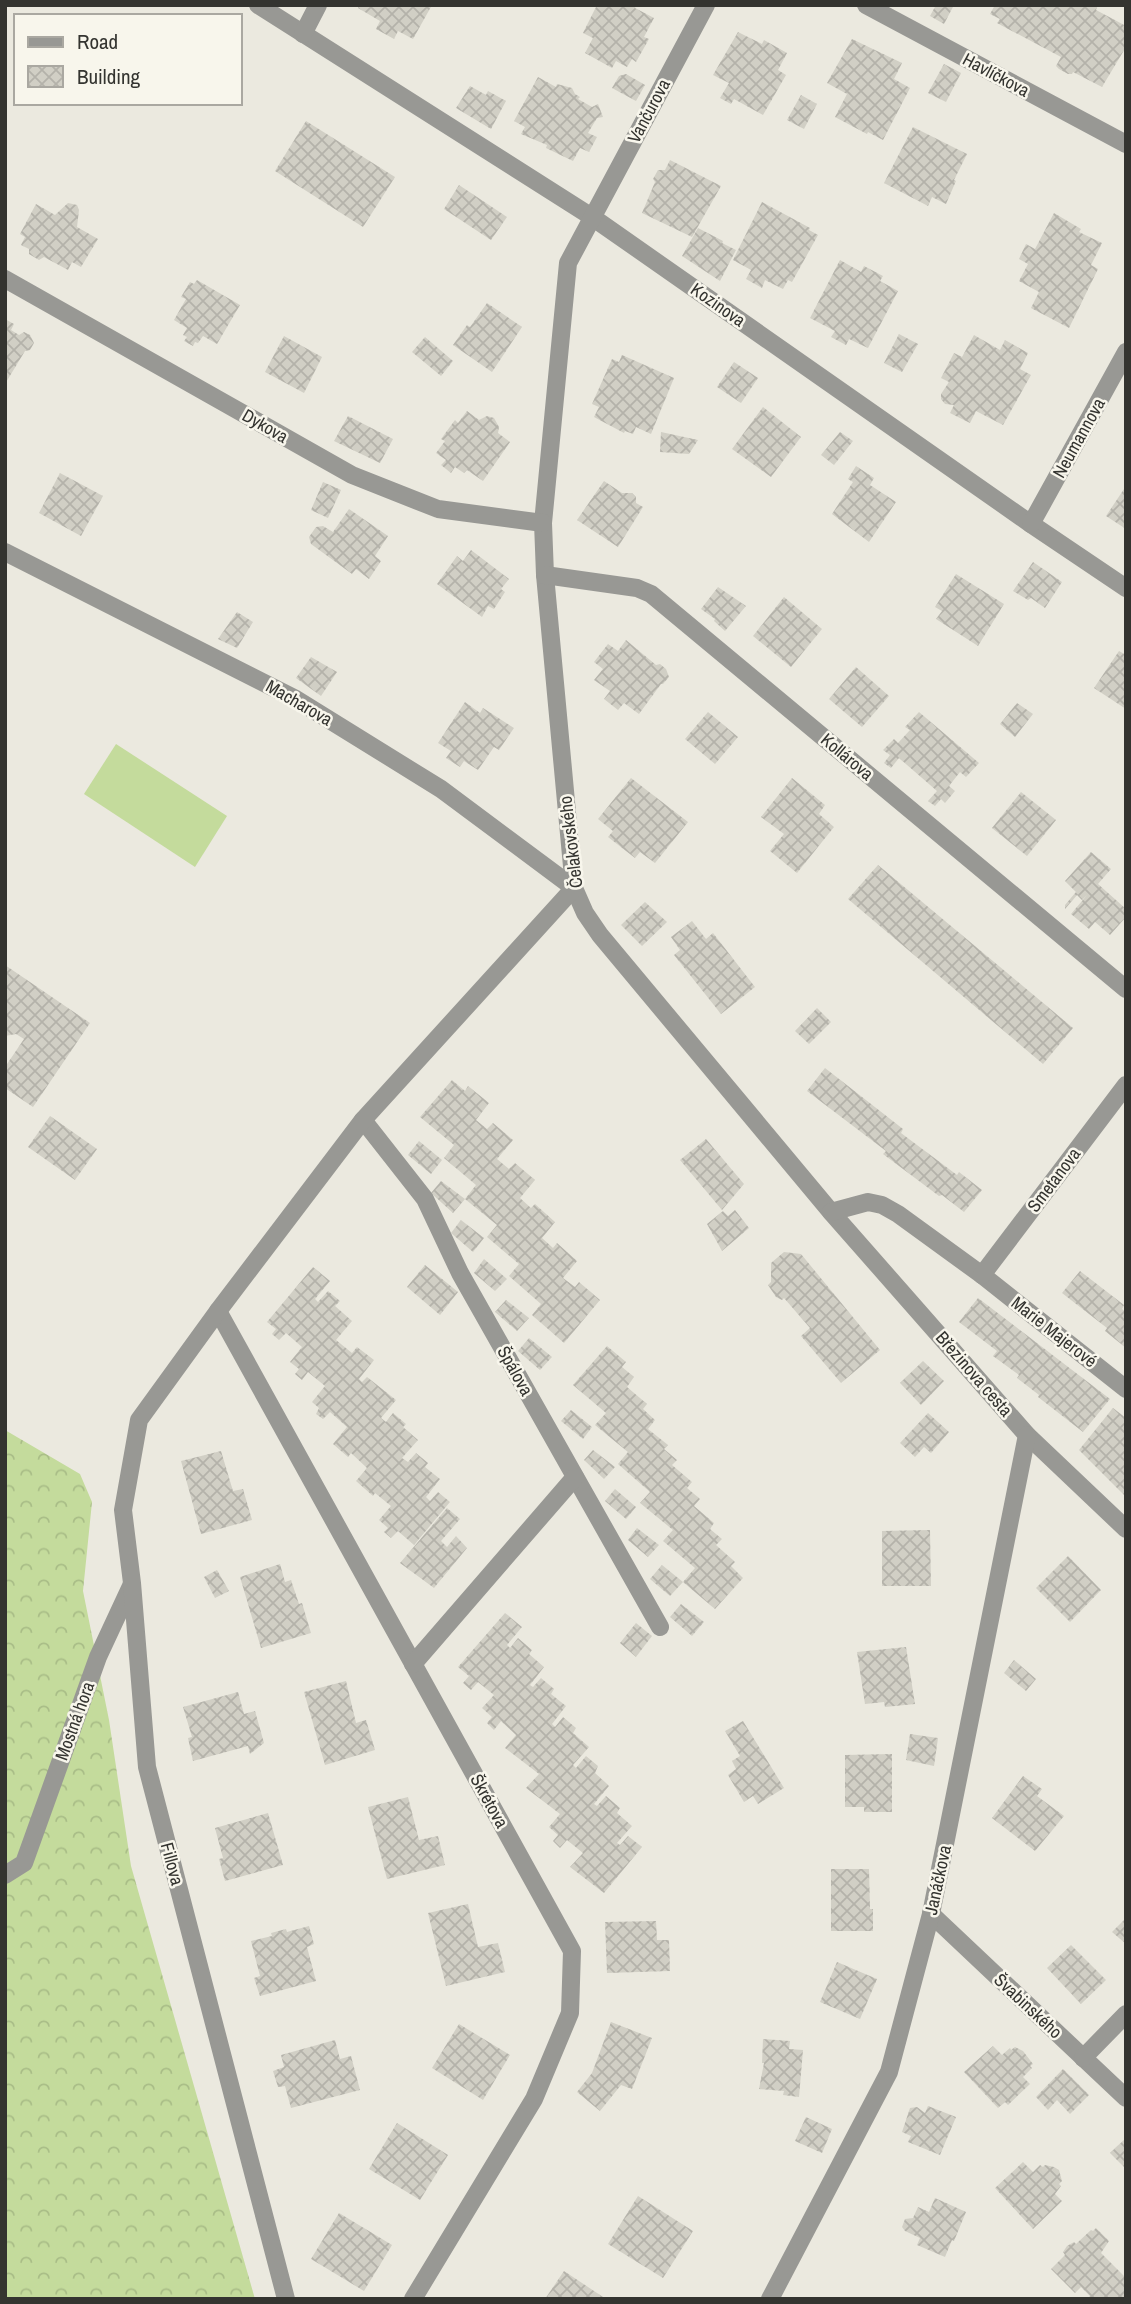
<svg xmlns="http://www.w3.org/2000/svg" width="1131" height="2304" font-family="'Archivo Narrow',sans-serif">
<defs>
<pattern id="forest-crowns" width="20" height="18" patternUnits="userSpaceOnUse" patternTransform="scale(1.75)"><rect width="20" height="18" fill="#c4db9c"/><path d="M2 6a3 3 0 1 1 6 0M12 15a3 3 0 1 1 6 0" fill="none" stroke="#a9bd87"/></pattern>
<pattern id="building-cross-hatch" width="8" height="8" patternUnits="userSpaceOnUse" patternTransform="scale(1.75)"><rect width="8" height="8" fill="#d1cfc5"/><path d="M0 0l8 8M0 8l8-8" fill="none" stroke="#b4b2aa"/></pattern>
</defs>
<rect width="100%" height="100%" fill="#ebe9df"/>
<polygon fill="url(#forest-crowns)" points="5,1430 80,1474 92,1502 83,1591 109,1720 131,1866 255,2299 5,2299"/>
<polygon fill="#c4db9c" points="116,744 227,816 195,867 84,794"/>
<g fill="url(#building-cross-hatch)">
<polygon points="359,5 432,5 413,39 398,31 394,39 376,29 380,21 358,8"/>
<polygon points="597,5 636,5 635,8 654,18 644,37 649,39 636,62 632,59 627,67 616,61 612,68 585,53 593,38 583,33"/>
<polygon points="936,5 954,5 944,24 930,16"/>
<polygon points="995,5 1098,5 1096,10 1126,26 1124,46 1126,47 1102,87 1073,72 1072,74 1068,74 1059,69 1056,66 1061,57 997,23 1000,19 990,14"/>
<polygon points="738,32 762,44 764,40 787,53 778,70 786,75 763,115 734,99 731,104 720,98 729,83 713,75"/>
<polygon points="852,39 902,63 894,79 910,88 883,140 868,132 867,134 835,117 847,94 827,83"/>
<polygon points="944,64 961,73 946,102 928,93"/>
<polygon points="626,74 645,85 636,101 612,88 619,76"/>
<polygon points="538,77 556,87 557,84 572,88 575,94 580,97 578,99 592,107 598,104 603,117 597,118 588,133 597,137 589,152 580,148 573,161 546,148 547,145 521,134 525,127 514,121"/>
<polygon points="470,86 486,95 488,91 506,101 491,129 456,108"/>
<polygon points="801,95 817,104 804,129 787,120"/>
<polygon points="306,121 395,177 363,227 275,171"/>
<polygon points="913,127 967,154 954,180 956,181 946,204 932,197 928,206 884,183"/>
<polygon points="670,160 721,186 692,237 642,213 655,182 653,179 658,170 665,170"/>
<polygon points="459,185 507,217 491,240 444,209"/>
<polygon points="762,202 810,228 809,230 818,235 792,282 788,280 783,289 765,280 762,288 746,279 751,270 733,260"/>
<polygon points="68,203 77,205 79,210 77,227 98,239 81,267 72,262 68,270 44,257 39,260 29,254 29,249 21,245 25,237 20,234 36,204 55,215"/>
<polygon points="1054,213 1081,229 1079,232 1102,243 1091,265 1098,269 1069,328 1031,308 1039,292 1019,281 1028,264 1019,259 1026,244 1035,249"/>
<polygon points="698,228 723,241 722,243 736,250 720,281 682,256"/>
<polygon points="840,260 861,272 864,266 883,276 880,281 898,291 868,348 849,339 846,345 831,337 835,331 810,318"/>
<polygon points="197,280 240,305 217,344 203,336 198,343 195,342 193,346 184,341 187,337 183,335 187,328 174,320 186,299 181,297 190,282 194,284"/>
<polygon points="487,303 522,327 492,372 453,345 467,325 470,327"/>
<polygon points="5,319 14,324 11,330 19,335 24,332 30,335 34,343 30,350 25,351 5,384"/>
<polygon points="899,334 918,344 902,372 884,363"/>
<polygon points="974,335 1000,350 1005,340 1028,353 1020,369 1031,375 1003,425 976,411 970,423 950,413 954,405 945,404 941,399 941,394 949,382 941,378 954,353 962,357"/>
<polygon points="284,336 322,357 304,393 265,372"/>
<polygon points="425,337 453,361 441,376 412,352"/>
<polygon points="622,355 674,378 651,434 636,427 633,434 625,431 624,433 594,417 599,407 592,404 612,359 619,362"/>
<polygon points="734,362 758,378 741,403 717,387"/>
<polygon points="763,407 801,437 771,477 732,449"/>
<polygon points="467,411 479,420 487,416 494,418 499,427 498,433 510,442 483,481 467,470 464,473 455,467 451,473 441,465 446,460 436,453 445,441 441,439 455,420 458,423"/>
<polygon points="348,416 393,439 380,463 334,441"/>
<polygon points="661,432 698,440 689,454 660,452"/>
<polygon points="840,432 853,441 834,465 821,455"/>
<polygon points="856,466 874,478 870,485 896,502 869,542 832,514 853,482 848,479"/>
<polygon points="60,473 103,496 81,536 39,513"/>
<polygon points="604,481 622,493 632,493 636,497 636,503 643,507 618,547 577,520"/>
<polygon points="323,482 341,490 328,518 311,510"/>
<polygon points="1126,486 1126,529 1106,516"/>
<polygon points="349,509 388,536 375,556 381,561 369,579 356,569 352,574 311,544 309,537 316,527 323,526 333,532"/>
<polygon points="471,550 509,579 501,589 505,592 494,609 488,606 482,617 437,584 457,556 463,561"/>
<polygon points="1033,562 1062,582 1045,608 1031,598 1028,600 1013,591"/>
<polygon points="956,574 1004,604 978,646 936,619 942,611 935,607"/>
<polygon points="718,587 746,606 725,631 714,621 715,619 701,609"/>
<polygon points="784,597 822,629 791,667 753,636"/>
<polygon points="237,612 253,622 237,648 218,639"/>
<polygon points="626,640 656,665 660,664 666,669 669,677 663,684 661,684 639,714 624,703 618,710 604,699 610,691 594,680 603,669 594,662 608,644 618,651"/>
<polygon points="1119,651 1126,655 1126,709 1094,688"/>
<polygon points="311,657 337,672 321,696 296,678"/>
<polygon points="856,667 889,696 862,727 829,699"/>
<polygon points="465,702 480,713 483,708 514,728 499,750 494,747 478,770 464,761 460,767 446,758 451,751 438,743"/>
<polygon points="1017,703 1033,714 1015,737 1000,724"/>
<polygon points="708,712 738,737 715,764 685,739"/>
<polygon points="919,712 979,763 966,777 960,772 949,786 955,791 945,803 941,799 935,806 928,801 937,791 899,758 891,768 884,763 890,755 883,750 894,739 898,743 910,730 905,727"/>
<polygon points="631,778 688,822 655,863 640,852 635,858 608,837 613,831 598,819"/>
<polygon points="792,778 825,805 819,814 834,827 797,873 770,851 784,834 761,817"/>
<polygon points="1021,792 1056,820 1027,856 992,828"/>
<polygon points="1091,852 1111,869 1098,884 1126,909 1126,917 1110,935 1095,922 1089,929 1071,914 1087,895 1082,900 1077,895 1065,909 1065,905 1076,892 1065,881"/>
<polygon points="878,865 1073,1028 1043,1064 848,899"/>
<polygon points="645,902 667,922 642,946 621,925"/>
<polygon points="692,921 706,939 713,933 755,987 721,1014 674,955 680,950 671,937"/>
<polygon points="5,965 90,1023 33,1107 5,1088 5,1067 24,1039 16,1034 5,1036"/>
<polygon points="817,1008 831,1022 809,1044 795,1031"/>
<polygon points="825,1068 903,1129 901,1133 957,1175 959,1172 982,1190 964,1212 942,1195 939,1196 883,1154 886,1151 807,1091"/>
<polygon points="452,1080 465,1091 468,1086 489,1103 476,1120 487,1129 493,1123 513,1140 497,1159 509,1169 515,1163 535,1180 520,1198 531,1208 535,1204 555,1222 542,1238 553,1248 557,1243 577,1261 563,1278 575,1287 579,1282 600,1300 564,1343 532,1315 541,1304 509,1276 519,1264 487,1237 497,1225 465,1199 453,1213 431,1193 441,1181 465,1199 476,1185 444,1158 454,1145 420,1117"/>
<polygon points="50,1116 97,1149 75,1180 28,1147"/>
<polygon points="706,1139 744,1184 722,1210 680,1160"/>
<polygon points="419,1141 442,1160 431,1174 408,1155"/>
<polygon points="735,1210 749,1228 722,1251 707,1224 723,1211 728,1216"/>
<polygon points="461,1220 484,1238 473,1252 451,1233"/>
<polygon points="784,1252 801,1254 880,1350 841,1383 801,1336 810,1328 784,1298 782,1300 776,1297 768,1285 771,1282 771,1263"/>
<polygon points="484,1259 507,1279 495,1291 474,1273"/>
<polygon points="425,1265 458,1292 440,1315 407,1287"/>
<polygon points="313,1267 330,1281 315,1299 318,1302 328,1291 340,1301 335,1306 352,1321 336,1340 352,1353 357,1347 374,1360 359,1379 362,1382 367,1377 396,1400 381,1418 386,1422 393,1413 406,1424 403,1427 418,1440 402,1458 408,1462 416,1453 428,1463 425,1467 440,1479 426,1497 430,1501 438,1492 450,1502 414,1545 398,1531 391,1538 384,1532 388,1528 379,1520 391,1506 375,1493 373,1496 356,1481 367,1468 351,1453 348,1457 333,1444 347,1427 330,1412 323,1419 316,1414 319,1408 312,1402 325,1386 308,1372 302,1380 295,1374 299,1369 290,1362 302,1347 286,1333 279,1340 272,1334 276,1329 267,1322"/>
<polygon points="1080,1271 1124,1305 1122,1309 1126,1312 1126,1348 1105,1331 1107,1328 1062,1293"/>
<polygon points="978,1298 1110,1399 1083,1432 1038,1397 1039,1395 1017,1378 1019,1375 993,1356 997,1351 959,1322"/>
<polygon points="506,1300 529,1318 517,1331 495,1312"/>
<polygon points="529,1338 552,1357 540,1370 518,1351"/>
<polygon points="607,1346 626,1362 622,1367 634,1377 627,1387 647,1404 643,1409 655,1420 648,1429 668,1445 664,1449 677,1460 672,1465 692,1482 687,1488 700,1499 694,1506 714,1523 710,1529 722,1539 716,1545 735,1562 731,1566 743,1578 715,1609 683,1582 695,1568 663,1541 673,1530 640,1503 650,1492 618,1464 628,1452 595,1425 606,1413 573,1385"/>
<polygon points="923,1361 944,1381 921,1405 900,1383"/>
<polygon points="1113,1408 1126,1418 1126,1497 1079,1450"/>
<polygon points="571,1410 592,1427 583,1439 561,1421"/>
<polygon points="928,1413 949,1432 931,1453 924,1447 915,1457 900,1443"/>
<polygon points="593,1450 615,1467 604,1479 584,1460"/>
<polygon points="221,1451 233,1491 243,1489 252,1520 201,1534 181,1461"/>
<polygon points="615,1489 636,1507 626,1519 605,1501"/>
<polygon points="447,1508 460,1519 441,1541 447,1547 456,1536 467,1548 434,1588 400,1563"/>
<polygon points="637,1528 659,1545 648,1557 628,1540"/>
<polygon points="930,1530 931,1586 882,1586 882,1531"/>
<polygon points="1068,1556 1101,1590 1070,1622 1036,1588"/>
<polygon points="280,1564 285,1582 291,1580 299,1604 302,1603 311,1633 261,1648 240,1577"/>
<polygon points="662,1565 683,1582 670,1596 650,1579"/>
<polygon points="217,1570 229,1591 215,1598 204,1577"/>
<polygon points="681,1604 704,1622 692,1636 670,1617"/>
<polygon points="505,1613 522,1627 507,1645 510,1648 518,1638 532,1650 529,1654 544,1667 530,1685 533,1687 541,1678 554,1689 551,1694 566,1706 552,1724 555,1727 563,1717 576,1728 573,1733 589,1747 573,1765 576,1768 586,1756 598,1766 595,1773 609,1786 594,1804 597,1806 606,1796 620,1808 617,1813 632,1826 617,1843 620,1845 628,1836 642,1847 604,1893 570,1867 583,1853 567,1840 560,1848 553,1841 558,1835 549,1827 560,1814 526,1788 539,1774 505,1748 516,1735 501,1721 494,1730 487,1723 492,1717 482,1708 494,1695 478,1682 471,1690 463,1683 469,1676 458,1667"/>
<polygon points="636,1623 652,1636 636,1657 620,1643"/>
<polygon points="906,1647 915,1704 885,1707 884,1702 865,1704 857,1652"/>
<polygon points="1014,1660 1036,1679 1026,1691 1004,1673"/>
<polygon points="346,1681 356,1723 366,1720 375,1750 325,1765 304,1692"/>
<polygon points="238,1692 244,1714 255,1711 264,1743 250,1754 248,1746 193,1761 188,1738 192,1737 183,1707"/>
<polygon points="743,1721 784,1788 758,1804 753,1796 744,1802 728,1775 736,1769 732,1761 740,1756 725,1731"/>
<polygon points="910,1734 938,1738 934,1766 906,1760"/>
<polygon points="892,1754 892,1812 864,1812 864,1807 845,1807 845,1755"/>
<polygon points="1023,1776 1042,1789 1037,1796 1064,1816 1035,1851 992,1818"/>
<polygon points="408,1797 419,1840 438,1836 445,1865 387,1879 368,1807"/>
<polygon points="268,1813 283,1865 225,1881 219,1859 223,1858 215,1828"/>
<polygon points="831,1869 869,1869 870,1909 873,1909 873,1931 831,1931"/>
<polygon points="468,1904 478,1947 498,1943 505,1972 446,1986 428,1913"/>
<polygon points="1126,1918 1126,1944 1112,1932"/>
<polygon points="656,1921 657,1940 669,1940 670,1971 607,1973 605,1922"/>
<polygon points="309,1926 314,1944 307,1947 316,1981 260,1996 254,1978 260,1976 251,1941 272,1936 271,1933 286,1929 287,1932"/>
<polygon points="1071,1945 1106,1980 1081,2004 1047,1968"/>
<polygon points="837,1962 877,1979 860,2019 820,2002"/>
<polygon points="611,2022 652,2038 632,2089 621,2085 600,2111 577,2092 592,2073"/>
<polygon points="459,2024 510,2055 483,2100 432,2068"/>
<polygon points="763,2039 790,2041 789,2049 803,2050 799,2097 783,2095 784,2091 759,2089 764,2063 762,2063"/>
<polygon points="335,2040 340,2059 351,2056 360,2090 291,2108 285,2086 278,2087 273,2071 284,2067 281,2055"/>
<polygon points="993,2046 1002,2055 1010,2048 1011,2050 1015,2047 1023,2051 1033,2064 1030,2066 1032,2068 1023,2077 1030,2084 1008,2105 1005,2102 998,2108 964,2072"/>
<polygon points="1063,2069 1089,2095 1070,2114 1057,2100 1048,2110 1036,2097"/>
<polygon points="928,2106 956,2117 940,2155 908,2142 911,2136 902,2132 910,2108 917,2107 925,2113"/>
<polygon points="806,2117 832,2129 822,2153 795,2141"/>
<polygon points="397,2123 448,2155 420,2200 369,2169"/>
<polygon points="1126,2138 1126,2169 1110,2153"/>
<polygon points="1023,2162 1033,2172 1040,2165 1043,2167 1045,2165 1054,2167 1059,2170 1062,2181 1059,2184 1061,2186 1055,2194 1062,2201 1033,2229 995,2188"/>
<polygon points="638,2196 693,2231 663,2278 608,2244"/>
<polygon points="935,2198 966,2212 954,2241 952,2240 945,2257 917,2245 920,2238 905,2231 902,2227 905,2219 913,2218 918,2207 929,2212"/>
<polygon points="339,2213 392,2245 364,2291 311,2259"/>
<polygon points="1096,2228 1109,2241 1101,2253 1124,2276 1126,2274 1126,2299 1087,2299 1090,2296 1081,2287 1075,2293 1051,2269 1065,2255 1063,2252 1067,2246 1074,2242 1076,2244 1091,2230 1093,2231"/>
<polygon points="564,2271 606,2299 545,2299"/>
</g>
<g fill="none" stroke-linecap="round" stroke-linejoin="round">
<g stroke="#989894" stroke-width="18">
<polyline points="258,5 592,217 1031,524 1126,588"/>
<polyline points="706,5 568,263 543,523 545,575 574,888 585,913 600,935 831,1212 1027,1435 1126,1529"/>
<polyline points="866,5 1126,144"/>
<polyline points="303,34 318,5"/>
<polyline points="5,279 352,475 438,509 543,523"/>
<polyline points="1031,524 1126,352"/>
<polyline points="5,552 294,698 441,789 574,888"/>
<polyline points="545,575 637,588 651,594 1126,989"/>
<polyline points="363,1120 425,1199 460,1273 660,1627"/>
<polyline points="831,1212 868,1202 882,1205 898,1214 982,1275 1126,1389"/>
<polyline points="982,1275 1126,1085"/>
<polyline points="218,1311 572,1951 570,2013 534,2099 413,2299"/>
<polyline points="413,1664 575,1477"/>
<polyline points="5,1875 24,1863 98,1657 131,1586"/>
<polyline points="931,1914 1126,2098"/>
<polyline points="1083,2058 1126,2014"/>
<polyline points="286,2299 147,1767 132,1583 123,1510 139,1420 218,1311 363,1120 574,888"/>
<polyline points="770,2299 889,2072 931,1914 1027,1435"/>
</g>
</g>
<g text-anchor="middle" stroke-width="5" stroke-linejoin="round" paint-order="stroke">
<g font-size="18" fill="#343430" stroke="#f8f6ec">
<text transform="translate(996 75) rotate(28)" y="6">Havlíčkova</text>
<text transform="translate(649 111) rotate(-62)" y="6">Vančurova</text>
<text transform="translate(718 305) rotate(35)" y="6">Kozinova</text>
<text transform="translate(265 426) rotate(30)" y="6">Dykova</text>
<text transform="translate(1079 438) rotate(-61)" y="6">Neumannova</text>
<text transform="translate(299 703) rotate(30)" y="6">Macharova</text>
<text transform="translate(847 757) rotate(40)" y="6">Kollárova</text>
<text transform="translate(571 842) rotate(-97)" y="6">Čelakovského</text>
<text transform="translate(1054 1180) rotate(-53)" y="6">Smetanova</text>
<text transform="translate(1054 1332) rotate(38)" y="6">Marie Majerové</text>
<text transform="translate(515 1371) rotate(61)" y="6">Špálova</text>
<text transform="translate(974 1374) rotate(49)" y="6">Březinova cesta</text>
<text transform="translate(75 1721) rotate(-70)" y="6">Mostná hora</text>
<text transform="translate(489 1801) rotate(61)" y="6">Škrétova</text>
<text transform="translate(172 1864) rotate(75)" y="6">Fillova</text>
<text transform="translate(938 1880) rotate(-78)" y="6">Janáčkova</text>
<text transform="translate(1028 2006) rotate(43)" y="6">Švabinského</text>
</g>
</g>
<rect width="1131" height="2304" fill="none" stroke="#343430" stroke-width="14"/>
<rect x="14" y="14" width="228" height="91" fill="#f8f6ec" stroke="#aaa8a1" stroke-width="2"/>
<rect x="28" y="37" width="35" height="10" fill="#989894" stroke="#aaa8a1" stroke-width="2"/>
<text x="77" y="49" font-size="21" fill="#343430">Road</text>
<rect x="28" y="66" width="35" height="21" fill="url(#building-cross-hatch)" stroke="#aaa8a1" stroke-width="2"/>
<text x="77" y="84" font-size="21" fill="#343430">Building</text>
</svg>
